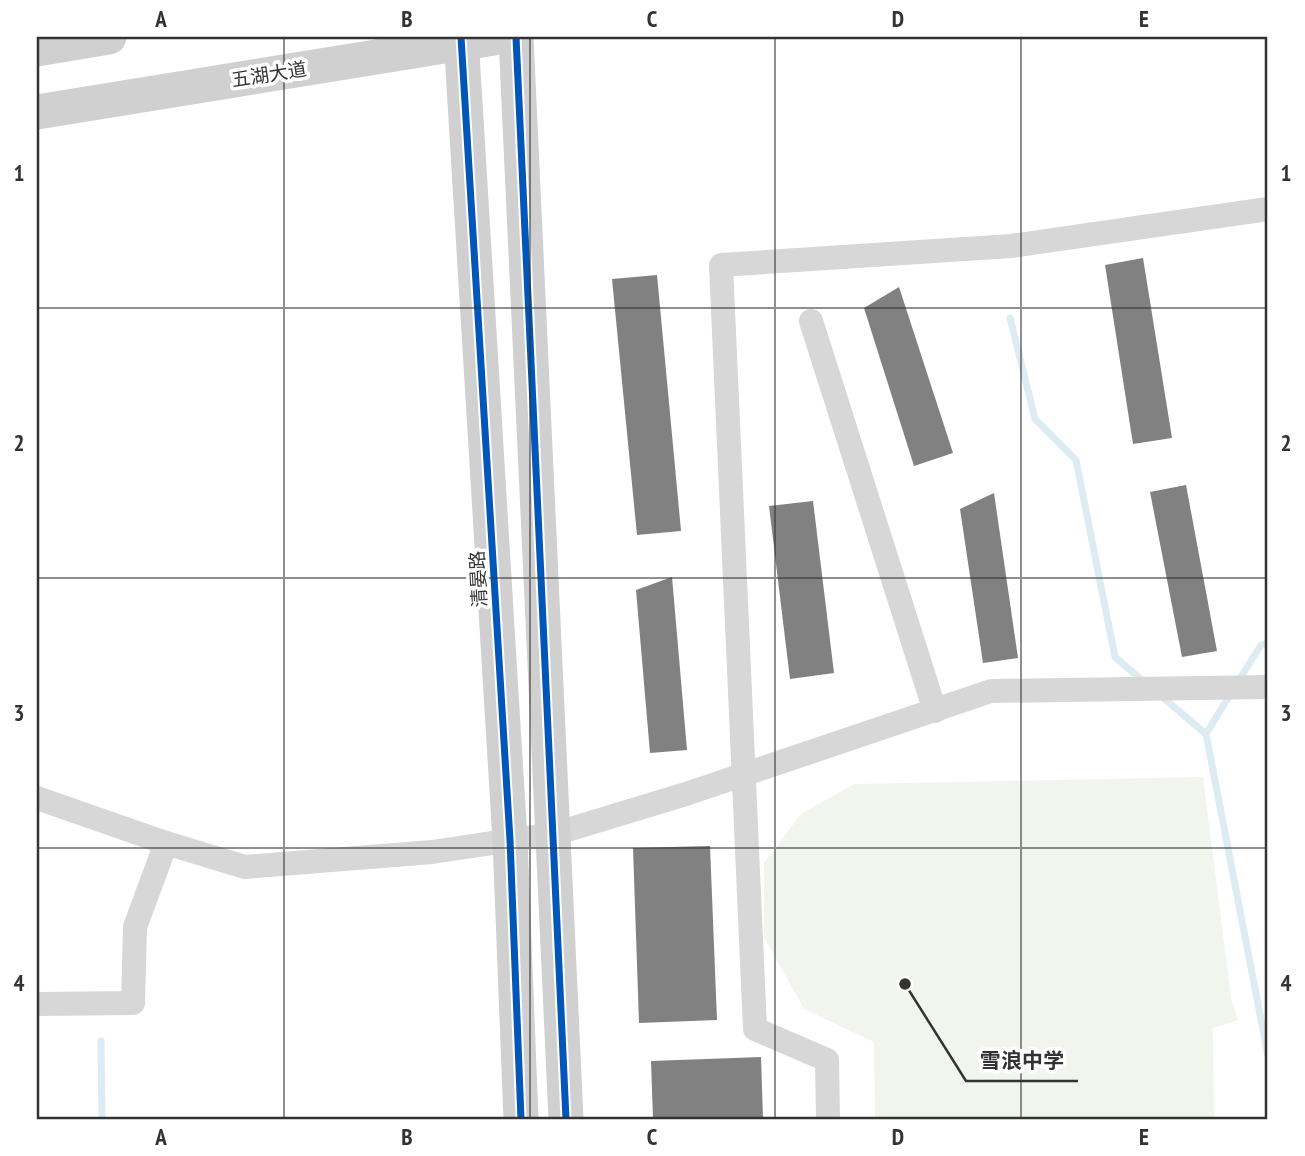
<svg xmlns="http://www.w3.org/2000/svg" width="1305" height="1156" font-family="'PT Sans Narrow','Noto Sans SC',sans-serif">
<rect width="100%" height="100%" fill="#fff"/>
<polygon fill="#f1f5ed" points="1203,777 1231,998 1238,1020 1213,1028 1214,1119 875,1119 874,1042 804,1009 764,937 764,863 801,814 854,784"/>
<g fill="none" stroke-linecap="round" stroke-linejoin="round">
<g stroke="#ddebf3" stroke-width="7">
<polyline points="1010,318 1035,419 1076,460 1115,657 1144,682"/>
<polyline points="1237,683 1261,645 1268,643"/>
<polyline points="1161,696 1206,734 1268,1056"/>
<polyline points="1206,734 1231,693"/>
<polyline points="101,1041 102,1119"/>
</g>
</g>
<g fill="#818181">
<polygon points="1143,258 1172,438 1133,444 1105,265"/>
<polygon points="657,275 681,531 637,535 612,279"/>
<polygon points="899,287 953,453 914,466 864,308"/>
<polygon points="1186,485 1217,651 1182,657 1150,492"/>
<polygon points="994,493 1018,658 983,663 960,509"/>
<polygon points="813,501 834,673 790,679 769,506"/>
<polygon points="672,577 687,750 650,753 636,590"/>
<polygon points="710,846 717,1020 639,1023 633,848"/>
<polygon points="761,1057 763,1119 653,1119 651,1061"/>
</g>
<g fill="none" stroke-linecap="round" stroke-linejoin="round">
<g stroke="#d7d7d7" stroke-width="24">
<polyline points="811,321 935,711"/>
<polyline points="37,798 166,843 245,867 432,852 554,834 686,794 991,691 1268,687"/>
<polyline points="37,1004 133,1003 135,927 166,843"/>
<polyline points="828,1119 827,1060 755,1029 721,265 1011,246 1268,209"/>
</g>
<g stroke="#d0d0d0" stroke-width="35">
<polyline points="461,37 510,840 521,1119"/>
<polyline points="516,37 566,1119"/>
<polyline points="37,49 109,37"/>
<polyline points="37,112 500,37"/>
</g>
<defs>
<g id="cycleway">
<polyline points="461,37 510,840 521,1119"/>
<polyline points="516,37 566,1119"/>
</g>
</defs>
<use href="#cycleway" stroke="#fff" stroke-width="11"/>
<use href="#cycleway" stroke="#0057b8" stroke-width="7"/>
</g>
<path fill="none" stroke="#333" stroke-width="2" stroke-opacity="0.55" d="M 284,37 L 284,1119M 530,37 L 530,1119M 775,37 L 775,1119M 1021,37 L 1021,1119M 37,308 L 1268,308M 37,578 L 1268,578M 37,848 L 1268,848"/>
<g text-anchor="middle" stroke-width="7" stroke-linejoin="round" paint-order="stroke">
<g font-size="19" fill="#333" stroke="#fff">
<text transform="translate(269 74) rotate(-9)" y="7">五湖大道</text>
<text transform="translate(478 579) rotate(-93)" y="7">清晏路</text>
</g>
</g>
<path fill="none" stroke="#333" stroke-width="2.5" d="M905 984L966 1081H1078"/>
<circle fill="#333" stroke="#fff" stroke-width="2.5" cx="905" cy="984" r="7"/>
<g font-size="21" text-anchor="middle" font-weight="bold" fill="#333" stroke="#fff" stroke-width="7" stroke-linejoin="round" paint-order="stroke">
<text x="1022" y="1068">雪浪中学</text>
</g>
<rect width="1305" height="1156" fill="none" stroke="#ffffff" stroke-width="77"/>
<rect x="38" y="38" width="1228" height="1080" fill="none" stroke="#333" stroke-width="2.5"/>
<g font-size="23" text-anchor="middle" font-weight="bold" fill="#333">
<text x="161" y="27">A</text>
<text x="407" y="27">B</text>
<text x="652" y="27">C</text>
<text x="898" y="27">D</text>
<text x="1144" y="27">E</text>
<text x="19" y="181">1</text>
<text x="1286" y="181">1</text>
<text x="19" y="451">2</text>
<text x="1286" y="451">2</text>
<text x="19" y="721">3</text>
<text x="1286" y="721">3</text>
<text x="19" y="991">4</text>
<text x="1286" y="991">4</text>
<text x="161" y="1145">A</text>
<text x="407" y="1145">B</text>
<text x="652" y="1145">C</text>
<text x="898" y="1145">D</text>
<text x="1144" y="1145">E</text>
</g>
</svg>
